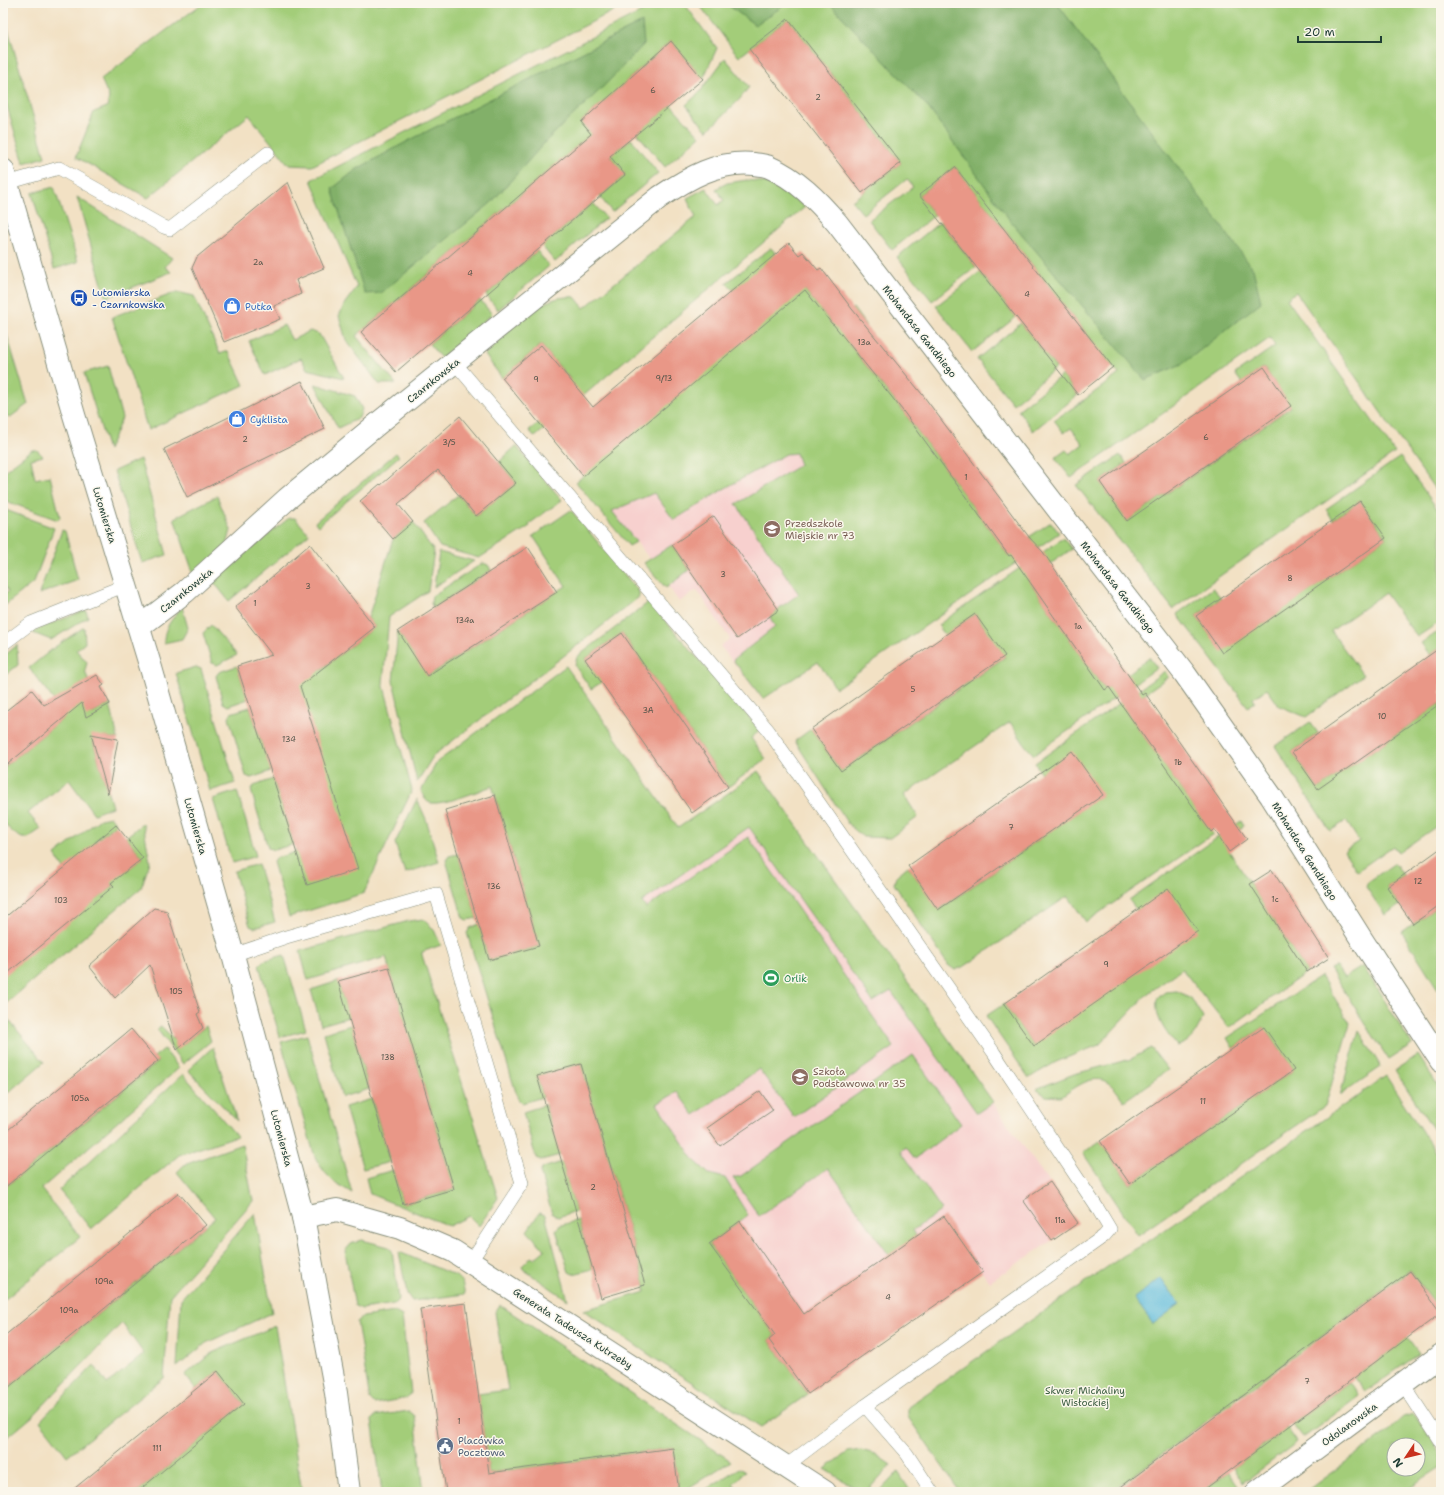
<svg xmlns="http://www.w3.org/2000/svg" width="1444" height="1495" font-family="'Shantell Sans',sans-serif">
<rect width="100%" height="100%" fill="#fbf7ec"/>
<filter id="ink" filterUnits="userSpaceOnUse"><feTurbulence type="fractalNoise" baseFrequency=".025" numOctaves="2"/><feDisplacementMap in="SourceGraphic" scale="8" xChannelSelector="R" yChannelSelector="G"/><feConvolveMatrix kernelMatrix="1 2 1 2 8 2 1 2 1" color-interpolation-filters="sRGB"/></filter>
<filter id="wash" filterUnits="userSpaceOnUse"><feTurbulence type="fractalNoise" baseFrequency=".012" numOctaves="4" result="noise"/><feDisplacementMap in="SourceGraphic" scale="16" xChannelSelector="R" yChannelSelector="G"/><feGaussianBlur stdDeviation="0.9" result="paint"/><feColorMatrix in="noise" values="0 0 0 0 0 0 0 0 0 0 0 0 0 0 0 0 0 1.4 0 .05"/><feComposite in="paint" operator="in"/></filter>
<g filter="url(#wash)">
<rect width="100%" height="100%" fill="#f2e1c4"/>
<g fill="#f7d0ce">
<polygon points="804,366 818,662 763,699 720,646 730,639 697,590 679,602 650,559 597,493"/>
<polygon points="758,771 1078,1223 990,1282 983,1272 768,1422 574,879 669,834 731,791"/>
</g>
<g fill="#a3cd79" stroke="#618556" fill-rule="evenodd">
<polygon points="203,3 629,3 312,166 289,165 249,115 148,198 76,157 94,112 107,107 109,97 101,79"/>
<polygon points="659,3 684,3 717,48 703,79 671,41 581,122 591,134 356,336 396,384 379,384 346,340 339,316 345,303 357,287 311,180"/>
<polygon points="698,3 1441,3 1441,498 1296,292 1287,299 1395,453 1173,609 1076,485 1120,455 1126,463 1100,482 1127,521 1291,407 1264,367 1242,383 1235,374 1275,346 1270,338 1071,478 1055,458 1066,450 1070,454 1083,444 1071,428 1064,433 1054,420 1080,403 1119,374 1113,367 955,167 919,195 935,215 892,250 869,220 913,187 907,179 863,214 852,201 901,163 788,19 739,57"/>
<polygon points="3,12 45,157 24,163 3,93"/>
<polygon points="725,58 749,87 739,100 707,131 686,105 700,92"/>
<polygon points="671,105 700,136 665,167 637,133"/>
<polygon points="631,139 658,173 612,212 600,197 625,175 610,156"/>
<path d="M 747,180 L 776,184 L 805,207 L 535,437 L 529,430 L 539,423 L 570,379 L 541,345 L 502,378 L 485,355 C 509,330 537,294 575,297 L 584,308 L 696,217 L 687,198 L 706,188 L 718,205 L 724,200 L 716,189 L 727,183 Z"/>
<polygon points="54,187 78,262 54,269 32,193"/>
<polygon points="77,197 172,258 165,267 171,272 106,298"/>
<polygon points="593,203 606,218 555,262 542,246"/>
<polygon points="940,222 976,267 932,301 897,257"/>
<polygon points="771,248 786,266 832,324 853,308 867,327 848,343 903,411 1009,556 1032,540 1029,537 1051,522 1059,533 836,688 818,662 763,699 733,660 775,627 770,617 779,610 778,609 799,594 736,504 800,465 796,453 786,454 727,487 674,520 654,493 612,511 636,542 629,546 576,482 583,476 746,280 733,290 726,283"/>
<polygon points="537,251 549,266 498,310 486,295"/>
<polygon points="980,272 1016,317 972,352 936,306"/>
<polygon points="177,292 194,296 220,354 228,351 244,385 148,430 112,317"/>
<polygon points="480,300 492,314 441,358 429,344"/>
<polygon points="3,322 28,404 9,418 3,410"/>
<polygon points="1021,323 1056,368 1013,404 977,359"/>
<polygon points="284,325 292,340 310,331 319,334 344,378 307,369 301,358 265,375 249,341"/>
<polygon points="108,366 122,418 108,450 84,373"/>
<polygon points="1062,375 1078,395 1033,431 1018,410"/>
<polygon points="315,384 355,396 362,409 359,418 338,428"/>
<polygon points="516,446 562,500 529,524 530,526 479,558 440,547 424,523 458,495 476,516 516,483 499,462"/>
<polygon points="32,450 37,450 43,456 31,459 35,479 50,476 60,517 58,520 3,500 3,472"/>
<polygon points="396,453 399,456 318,526 315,522"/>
<polygon points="1400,457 1441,514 1441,621 1417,637 1385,593 1331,631 1363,675 1306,717 1277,705 1278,704 1267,689 1253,698 1255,702 1248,707 1177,614 1213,588 1221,598 1196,616 1222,652 1386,538 1360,501 1333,520 1326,509"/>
<polygon points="140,459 167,555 142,563 114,471"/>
<polygon points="217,496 231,530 227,545 194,575 174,518"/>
<polygon points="3,509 54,528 34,582 3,607 3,596 8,591 3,585"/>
<polygon points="571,510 639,592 639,597 565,655 434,755 417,782 393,681 398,631 428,676 566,586 533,536"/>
<polygon points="289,518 295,518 309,534 229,601 212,580"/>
<polygon points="413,522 434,551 428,591 389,617 383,683 412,790 364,893 289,917 273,862 276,858 296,852 289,650 318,672 375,627 368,618 393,539"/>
<polygon points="62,530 65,531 78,580 39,594"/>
<polygon points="1063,538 1072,549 1028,579 1105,690 1128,674 1149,657 1157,668 1034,755 1025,745 1010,722 904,795 918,817 890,838 863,837 848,824 795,741 811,729 841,771 1005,657 975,614 945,635 938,625"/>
<polygon points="672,545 689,570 666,588 644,563"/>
<polygon points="439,552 474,561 434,587"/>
<polygon points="483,563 488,565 491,570 433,608 431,603 432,596"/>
<polygon points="649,602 760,730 751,738 766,759 728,787 622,633 585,659 602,682 591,689 575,666 577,657"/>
<path d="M 182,607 L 188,628 L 182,639 L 164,643 C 163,628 173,618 182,607 Z"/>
<polygon points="86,610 88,617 51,640 33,633 40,628"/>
<polygon points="211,625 237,655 217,665 212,663 203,633"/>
<polygon points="84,627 85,643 76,650 87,662 85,670 88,680 77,687 92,714 110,704 118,739 105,737 93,741 112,807 94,814 69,780 28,813 41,829 28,838 22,838 12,832 3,822 3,768 66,716 29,668 55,647"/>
<polygon points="1441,630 1441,647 1430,655 1421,643"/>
<polygon points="17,645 18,665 3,677 3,657"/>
<polygon points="237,666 248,699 228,706 223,703 216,676 219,672"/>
<path d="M 566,666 L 678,828 L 731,791 L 758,771 L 993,1102 L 977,1113 L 891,991 L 873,1002 L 749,827 L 642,902 L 646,908 L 748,837 L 894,1047 L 794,1117 L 759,1069 L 694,1115 L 677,1092 L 657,1104 L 694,1160 L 709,1174 L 725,1178 L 748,1215 L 709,1244 L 775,1335 L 769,1340 L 808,1394 L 761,1427 L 657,1360 L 584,1310 L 645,1292 L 645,1285 L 581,1064 L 537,1076 L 543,1097 L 522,1103 L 518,1099 L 467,933 L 470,928 L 479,924 L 489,960 L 539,946 L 495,795 L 492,786 C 478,791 445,805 431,803 C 425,802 423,795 421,791 L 437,762 Z"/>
<polygon points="196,667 201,669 235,783 210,791 176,673"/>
<polygon points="1165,671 1168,677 1124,708 1213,834 1086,922 1068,896 965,966 955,970 948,965 894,884 896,876 908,866 939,910 1102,795 1041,773 1035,763"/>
<polygon points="1441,703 1441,823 1398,853 1393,846 1357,871 1344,851 1359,841 1346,821 1330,831 1275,746 1310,722 1318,733 1292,752 1318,789"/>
<polygon points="250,707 271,771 251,778 246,776 229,717 231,713"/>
<polygon points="273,779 294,844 274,850 268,848 251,790 254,786"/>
<polygon points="237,791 256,856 232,863 213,799"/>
<polygon points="417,799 426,819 439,862 405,873 395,843"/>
<polygon points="111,817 116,824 95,841 122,874 143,858 126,837 143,823 150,862 141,888 3,1006 3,972 114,886 86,851 64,869 55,855 100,819"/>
<polygon points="1241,821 1244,826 1222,840 1307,972 1229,1028 1182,969 1147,994 1099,1045 1056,1062 1029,1078 986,1016 1004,1004 1034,1046 1137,910 1129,900"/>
<polygon points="458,854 477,918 467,920 463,918 446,860 449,856"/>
<polygon points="1395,863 1403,875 1387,887 1400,905 1385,915 1366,887 1368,882"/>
<polygon points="258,864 275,922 254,928 250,926 234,871"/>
<polygon points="1441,904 1441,994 1402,932"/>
<polygon points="423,919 434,930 441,945 422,952 422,955 498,1198 479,1226 469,1216 449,1226 370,1194 366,1178 393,1170 403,1204 454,1189 386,957 308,980 300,951 409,921"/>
<polygon points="284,955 306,1030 280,1037 259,965 263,961"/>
<polygon points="1336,966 1344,978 1363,966 1412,1045 1389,1060 1330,969"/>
<polygon points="1321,976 1350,1023 1325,1106 1138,1235 1083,1153 1100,1141 1130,1184 1294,1070 1264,1027 1233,1048 1227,1038"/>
<polygon points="338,981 349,1017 321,1025 311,990"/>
<path d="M 1177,991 L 1191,998 L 1203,1018 C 1196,1031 1193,1042 1177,1046 C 1165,1031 1155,1019 1157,999 L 1165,992 Z"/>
<polygon points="7,1018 44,1062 3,1097 3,1022"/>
<polygon points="351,1025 369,1089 342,1097 324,1033"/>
<polygon points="161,1026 181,1046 206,1026 211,1041 183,1064 157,1029"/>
<polygon points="1359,1031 1381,1067 1340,1095"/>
<path d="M 307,1035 L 352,1193 C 332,1181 327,1178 315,1157 L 281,1042 Z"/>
<polygon points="213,1047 237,1121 188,1070"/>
<path d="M 1151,1048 L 1168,1070 L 1124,1101 C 1120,1096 1117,1090 1112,1086 C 1096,1070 1076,1087 1061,1097 L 1046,1096 L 1036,1089 L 1074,1074 L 1131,1059 Z"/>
<polygon points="164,1049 179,1068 41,1189 80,1237 3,1301 3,1189 158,1062 154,1057"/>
<polygon points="913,1055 961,1124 915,1159 906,1147 901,1151 942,1210 913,1230 916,1236 889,1255 828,1168 759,1216 733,1178 741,1176"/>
<polygon points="1418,1055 1441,1090 1441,1141 1395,1070"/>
<polygon points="183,1074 237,1136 179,1155 91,1229 59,1190"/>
<polygon points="1386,1076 1441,1161 1441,1311 1410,1270 1111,1492 960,1492 908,1417 908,1409 913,1403 1123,1256 1146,1243"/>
<polygon points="372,1099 390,1162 363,1169 345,1107"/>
<polygon points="545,1105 560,1155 541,1160 536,1158 523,1112"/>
<polygon points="242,1144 253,1201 170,1296 164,1378 67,1456 40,1421 94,1365 107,1384 144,1354 122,1323 33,1416 3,1441 3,1392 215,1218 177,1172 184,1165"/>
<polygon points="562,1162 576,1211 558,1217 552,1214 540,1172 543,1168"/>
<polygon points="255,1213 272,1313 206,1343 177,1367 181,1299"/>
<polygon points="539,1213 545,1215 568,1300 523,1269 522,1266 531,1257 534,1259 545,1250 527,1231"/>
<polygon points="578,1220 593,1269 573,1274 569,1272 556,1230 559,1226"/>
<polygon points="362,1240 389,1247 392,1251 399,1299 394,1304 362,1309 355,1306 345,1251 351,1244"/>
<polygon points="399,1252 456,1276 462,1282 465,1294 412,1301 407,1294"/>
<polygon points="500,1305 731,1461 682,1492 679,1492 673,1448 489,1473 478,1394 508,1390 495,1312"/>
<polygon points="395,1312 402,1316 411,1393 407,1398 374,1404 370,1400 357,1322 363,1317"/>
<polygon points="275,1326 302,1492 137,1492 244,1404 218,1371 196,1389 185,1375 212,1353"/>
<polygon points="1407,1338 1419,1354 1365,1392 1354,1378"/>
<polygon points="1349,1382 1359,1396 1303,1438 1292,1424"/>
<polygon points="409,1411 415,1416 424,1492 382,1492 372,1420 375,1416"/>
<path d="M 1413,1414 L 1419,1419 L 1441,1456 L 1441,1467 L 1402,1492 L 1305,1492 L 1388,1431 L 1403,1417 ZM 1394,1445 L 1418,1445 L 1418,1469 L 1394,1469 Z"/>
<polygon points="1287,1428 1297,1442 1243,1483 1233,1468"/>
<polygon points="861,1450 875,1454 891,1465 866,1492 862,1492 825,1469 848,1452"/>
<polygon points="739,1468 745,1472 733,1484 742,1492 702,1492"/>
<polygon points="898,1472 911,1492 879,1492"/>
<polygon points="1228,1472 1238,1486 1230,1492 1201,1492"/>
</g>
<g fill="#82b069" stroke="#50764e">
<polygon points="725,3 808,3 786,4 755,25"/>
<polygon points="829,3 1057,3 1253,269 1261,302 1184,363 1145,380 1009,219 927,106"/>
<polygon points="642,22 644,44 605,85 546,141 491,203 381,293 365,294 332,189 357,169 408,141"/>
</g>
<polygon fill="#5ebcdc" stroke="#3e7c88" points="1161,1278 1180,1304 1153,1324 1134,1298"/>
<g id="blocks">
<g fill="#e99787">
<polygon points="788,19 901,163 862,193 749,49"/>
<polygon points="671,41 703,79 610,156 625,175 396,372 361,332 591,134 581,122"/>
<polygon points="955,167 1113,367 1078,395 919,195"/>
<polygon points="288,182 324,268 296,280 301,294 274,306 280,319 224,342 192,268 197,257"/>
<polygon points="789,243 799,255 803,252 818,270 821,268 852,309 922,394 1029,537 1043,552 1142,695 1145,693 1247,839 1229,852 1214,829 1211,832 1109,687 1105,690 1011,555 1009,556 903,411 833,324 832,324 805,290 583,476 502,378 541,345 593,407"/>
<polygon points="1264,367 1291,406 1127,521 1100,482"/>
<polygon points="302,381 325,429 187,497 164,449"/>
<polygon points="460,416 516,483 476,516 438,470 398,504 413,522 393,539 360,501 380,484 381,485"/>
<polygon points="1360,501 1386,538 1222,653 1196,616"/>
<polygon points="714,516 779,610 737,639 672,545"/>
<polygon points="310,544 375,627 300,686 358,869 307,885 237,666 272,655 235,607 267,581"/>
<polygon points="528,547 557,592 427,676 398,631"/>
<polygon points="975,614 1005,656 841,771 811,729"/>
<polygon points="622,633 728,787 692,813 585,659"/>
<polygon points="1441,647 1441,703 1318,789 1292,752"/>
<polygon points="97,675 104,685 101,687 110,704 86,717 82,703 3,768 3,713 32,690 44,705"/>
<polygon points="91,734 118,739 108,794"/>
<polygon points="1072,751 1103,795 938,910 908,866"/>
<polygon points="495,795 539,946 489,960 445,810"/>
<polygon points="116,825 143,858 111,883 114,886 3,977 3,919"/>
<polygon points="1441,848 1441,904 1413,924 1387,887"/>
<polygon points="1272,870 1329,958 1307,972 1250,884"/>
<polygon points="1168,888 1198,931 1034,1046 1004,1004"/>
<polygon points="154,908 167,911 200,1012 197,1014 203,1028 177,1050 150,965 115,998 89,966"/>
<polygon points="389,967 454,1189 403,1204 338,981"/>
<polygon points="1264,1027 1294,1070 1130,1184 1100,1141"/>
<polygon points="131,1029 158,1061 3,1189 3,1134"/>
<polygon points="581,1064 645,1285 601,1298 537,1076"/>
<polygon points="760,1091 773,1110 720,1146 707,1128"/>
<polygon points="1050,1182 1078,1223 1052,1241 1023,1200"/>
<polygon points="179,1193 206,1225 3,1392 3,1337"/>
<polygon points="944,1216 983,1272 808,1394 769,1340 775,1335 709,1244 740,1221 804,1314"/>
<polygon points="1410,1271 1441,1313 1201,1492 1114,1492"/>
<polygon points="466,1303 489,1473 673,1448 679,1492 446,1492 420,1309"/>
<polygon points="218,1371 244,1404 137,1492 70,1492"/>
</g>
</g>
</g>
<g filter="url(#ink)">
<use href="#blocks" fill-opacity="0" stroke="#888f7c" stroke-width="1"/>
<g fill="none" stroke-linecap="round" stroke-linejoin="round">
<defs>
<g id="service">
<polyline points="7,183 59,168 164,227 170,229 268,153"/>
<polyline points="454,362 768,730 994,1053 1098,1209 1110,1229 1104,1236 865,1406 907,1454 932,1492"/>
<polyline points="3,644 31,623 126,585"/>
<polyline points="233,955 286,937 436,894 522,1183 471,1261"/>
<polyline points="1403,1384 1441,1442"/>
<polyline points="786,1466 865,1406"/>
</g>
<g id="minor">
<path d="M 139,627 L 185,592 L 287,499 L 381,421 L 660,197 C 688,178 719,160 754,164 C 759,165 765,165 769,167 C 797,179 818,201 837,223 L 1185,674 L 1271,796 L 1362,940 L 1441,1061"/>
<polyline points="303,1217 337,1210 400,1228 453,1251 825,1492"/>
<polyline points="1257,1492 1441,1355"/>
</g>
<polyline id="secondary" points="3,170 74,415 151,668 233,955 303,1217 336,1393 349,1492"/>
</defs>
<use href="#service" stroke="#888f7c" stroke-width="14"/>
<use href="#minor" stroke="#888f7c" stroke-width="24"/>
<use href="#secondary" stroke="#888f7c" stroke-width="24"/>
<use href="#service" stroke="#fff" stroke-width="13"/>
<use href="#minor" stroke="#fff" stroke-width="22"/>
<use href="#secondary" stroke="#fff" stroke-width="22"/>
</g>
</g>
<defs>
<symbol id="bus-disc" viewBox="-11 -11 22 22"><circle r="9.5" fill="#1a4fb4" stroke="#fbf7ec"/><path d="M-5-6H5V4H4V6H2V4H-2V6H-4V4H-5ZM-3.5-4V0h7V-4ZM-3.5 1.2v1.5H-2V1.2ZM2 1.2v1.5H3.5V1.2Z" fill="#fff"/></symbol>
<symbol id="shop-disc" viewBox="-11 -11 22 22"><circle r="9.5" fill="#3f7fe0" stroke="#fbf7ec"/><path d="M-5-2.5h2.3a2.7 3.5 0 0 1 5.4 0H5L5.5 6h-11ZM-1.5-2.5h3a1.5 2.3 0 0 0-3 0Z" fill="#fff"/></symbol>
<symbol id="school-disc" viewBox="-11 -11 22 22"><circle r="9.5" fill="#8d6e63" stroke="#fbf7ec"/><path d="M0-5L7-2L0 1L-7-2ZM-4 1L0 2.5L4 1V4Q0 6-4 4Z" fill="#fff"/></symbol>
<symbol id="stadium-disc" viewBox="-11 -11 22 22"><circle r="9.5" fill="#2e9e5b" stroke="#fbf7ec"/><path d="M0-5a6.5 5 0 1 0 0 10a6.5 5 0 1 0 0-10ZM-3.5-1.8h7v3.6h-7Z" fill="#fff"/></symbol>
<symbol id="civic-disc" viewBox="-11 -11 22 22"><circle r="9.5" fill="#5c6f8a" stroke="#fbf7ec"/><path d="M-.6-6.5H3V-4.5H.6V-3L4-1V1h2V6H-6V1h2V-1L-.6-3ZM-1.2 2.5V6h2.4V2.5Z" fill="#fff"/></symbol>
</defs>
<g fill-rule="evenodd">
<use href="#bus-disc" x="69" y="288" width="20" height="20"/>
<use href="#shop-disc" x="222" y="296" width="20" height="20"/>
<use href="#shop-disc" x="227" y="409" width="20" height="20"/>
<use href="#school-disc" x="762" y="519" width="20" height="20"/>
<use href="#stadium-disc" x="761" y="968" width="20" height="20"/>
<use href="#school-disc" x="790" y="1067" width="20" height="20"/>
<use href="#civic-disc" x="435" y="1436" width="20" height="20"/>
</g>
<g text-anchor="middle" stroke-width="3" stroke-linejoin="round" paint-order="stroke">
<g font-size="8" fill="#525449">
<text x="653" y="93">6</text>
<text x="818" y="100">2</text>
<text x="258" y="265">2a</text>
<text x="470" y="276">4</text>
<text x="1027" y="297">4</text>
<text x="864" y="345">13a</text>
<text x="664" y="381">9/13</text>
<text x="536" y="382">9</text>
<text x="1206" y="440">6</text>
<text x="245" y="442">2</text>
<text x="449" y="445">3/5</text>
<text x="966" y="480">1</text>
<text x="723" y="577">3</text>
<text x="1290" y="581">8</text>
<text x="308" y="589">3</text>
<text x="255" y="606">1</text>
<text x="465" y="623">134a</text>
<text x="1078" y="629">1a</text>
<text x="913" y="692">5</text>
<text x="648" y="713">3A</text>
<text x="1382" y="719">10</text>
<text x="289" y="742">134</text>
<text x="1178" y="765">1b</text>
<text x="1011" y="830">7</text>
<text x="1418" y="884">12</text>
<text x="494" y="889">136</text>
<text x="1275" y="902">1c</text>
<text x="61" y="903">103</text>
<text x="1106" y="967">9</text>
<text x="176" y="994">105</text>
<text x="388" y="1060">138</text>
<text x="80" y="1101">105a</text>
<text x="1203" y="1104">11</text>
<text x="593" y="1190">2</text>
<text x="1060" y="1223">11a</text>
<text x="104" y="1284">109a</text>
<text x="888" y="1300">4</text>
<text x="69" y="1313">109a</text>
<text x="1307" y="1384">7</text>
<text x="459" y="1424">1</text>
<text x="157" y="1451">111</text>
</g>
<g font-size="10" fill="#164399" stroke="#fbf7ec" text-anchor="start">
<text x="92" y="296">Lutomierska<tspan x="92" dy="12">- Czarnkowska</tspan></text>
</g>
<g font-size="10" fill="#366cbe" stroke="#fbf7ec" text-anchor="start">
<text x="245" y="310">Putka</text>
<text x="250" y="423">Cyklista</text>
</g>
<g font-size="10" fill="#1f3d34" stroke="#fbf7ec">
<text transform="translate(920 331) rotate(52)" y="4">Mohandasa Gandhiego</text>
<text transform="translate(433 380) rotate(-39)" y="4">Czarnkowska</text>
<text transform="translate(105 515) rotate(73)" y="4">Lutomierska</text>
<text transform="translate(1118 587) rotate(52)" y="4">Mohandasa Gandhiego</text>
<text transform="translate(186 590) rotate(-39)" y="4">Czarnkowska</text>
<text transform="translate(196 826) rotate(74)" y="4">Lutomierska</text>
<text transform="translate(1305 851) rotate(58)" y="4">Mohandasa Gandhiego</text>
<text transform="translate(282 1138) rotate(75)" y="4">Lutomierska</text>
<text transform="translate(573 1328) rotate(33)" y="4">Generała Tadeusza Kutrzeby</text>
<text transform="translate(1349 1424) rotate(-36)" y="4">Odolanowska</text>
</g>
<g font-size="10" fill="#785e54" stroke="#fbf7ec" text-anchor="start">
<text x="785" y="527">Przedszkole<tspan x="785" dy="12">Miejskie nr 73</tspan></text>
<text x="813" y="1075">Szkoła<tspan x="813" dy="12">Podstawowa nr 35</tspan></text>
</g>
<g font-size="10" fill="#27864d" stroke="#fbf7ec" text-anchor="start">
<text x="784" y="982">Orlik</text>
</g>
<g font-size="10" fill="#406145" stroke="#fbf7ec">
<text x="1085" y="1394">Skwer Michaliny<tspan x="1085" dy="12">Wisłockiej</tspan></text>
</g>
<g font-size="10" fill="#4e5e75" stroke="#fbf7ec" text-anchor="start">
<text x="458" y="1444">Placówka<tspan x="458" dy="12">Pocztowa</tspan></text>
</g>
</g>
<rect width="1444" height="1495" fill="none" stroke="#fbf7ec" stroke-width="16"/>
<g transform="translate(1406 1457) rotate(235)"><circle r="19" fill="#fbf7ec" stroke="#a3ada2"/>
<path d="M0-3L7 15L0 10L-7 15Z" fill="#c8321e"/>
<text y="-6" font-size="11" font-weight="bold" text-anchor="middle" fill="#1f3d34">N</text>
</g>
<path d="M1298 36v6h83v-6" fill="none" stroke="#1f3d34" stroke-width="2"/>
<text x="1304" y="36" font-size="12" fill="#1f3d34" stroke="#fbf7ec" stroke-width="3" paint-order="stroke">20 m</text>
</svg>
